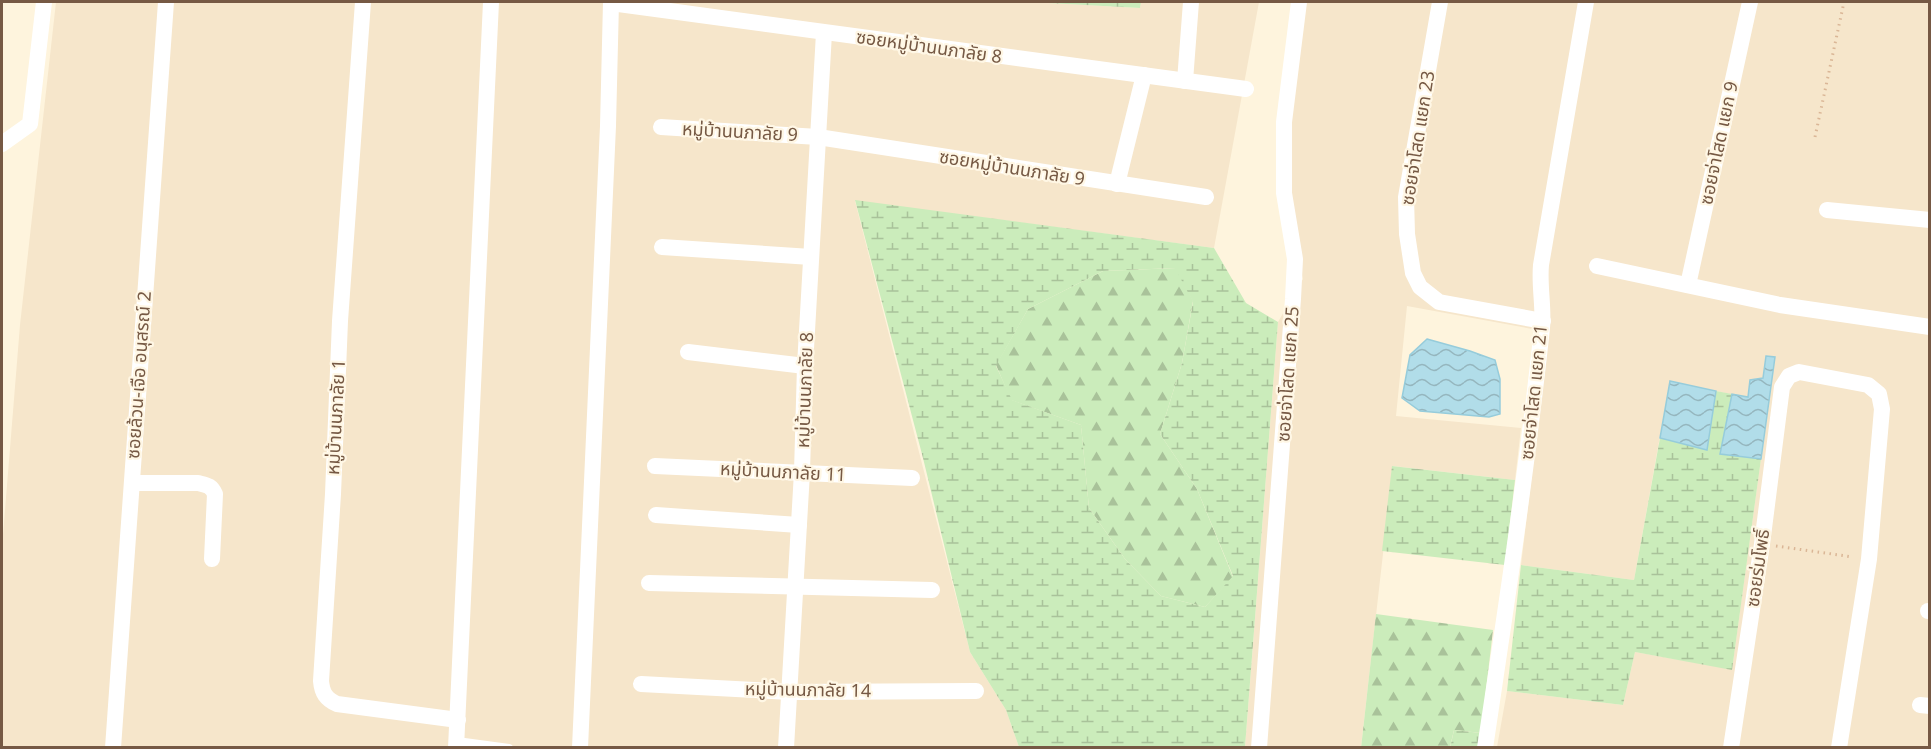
<svg xmlns="http://www.w3.org/2000/svg" width="1931" height="749" font-family="'Noto Sans','Noto Sans Thai',sans-serif">
<defs>
<pattern id="forest-firs" width="22" height="20" patternUnits="userSpaceOnUse" patternTransform="scale(1.5)"><rect width="22" height="20" fill="#cbecbb"/><path d="M5 1l3.5 6h-7zM16 11l3.5 6h-7z" fill="#a9c29a"/></pattern>
<pattern id="wetland-marsh" width="20" height="14" patternUnits="userSpaceOnUse" patternTransform="scale(1.5)"><rect width="20" height="14" fill="#cbecbb"/><path d="M1 5h8M5 5V1M11 12h8M15 12V8" fill="none" stroke="#a9c29a"/></pattern>
<pattern id="water-waves" width="16" height="10" patternUnits="userSpaceOnUse" patternTransform="scale(1.5)"><rect width="16" height="10" fill="#b1dde9"/><path d="M0 5q4-4 8 0t8 0" fill="none" stroke="#95b6be"/></pattern>
</defs>
<rect width="100%" height="100%" fill="#fef4dd"/>
<g fill="#f6e6cb">
<polygon points="56,2 1030,2 1140,8 1141,2 1259,2 1214,248 855,201 970,652 1006,710 1019,747 2,748 2,547 20,325"/>
<polygon points="1306,2 1929,2 1929,747 1497,747 1507,691 1623,705 1635,652 1732,669 1775,357 1763,378 1748,398 1670,381 1634,580 1521,565 1549,332 1407,306 1396,416 1521,428 1515,480 1393,466 1361,747 1245,748 1278,322 1303,279 1285,202 1292,87"/>
</g>
<g fill="url(#forest-firs)">
<polygon points="1176,268 1193,301 1182,363 1160,434 1197,489 1233,577 1205,607 1161,596 1125,559 1089,508 1081,425 1011,400 996,365 1028,309 1103,271"/>
<polygon points="1376,614 1493,630 1481,733 1454,730 1450,747 1361,748"/>
</g>
<g fill="url(#wetland-marsh)" fill-rule="evenodd">
<polygon points="1030,2 1141,2 1140,8"/>
<path d="M 855,200 L 1214,248 L 1246,303 L 1278,322 L 1245,747 L 1019,747 L 1006,710 L 970,652 L 923,458 ZM 1175,268 L 1193,302 L 1182,363 L 1160,434 L 1197,489 L 1233,576 L 1205,607 L 1161,596 L 1125,559 L 1089,508 L 1081,425 L 1012,400 L 996,366 L 1028,309 L 1103,271 Z"/>
<polygon points="1716,391 1732,394 1720,454 1761,459 1732,670 1635,652 1623,705 1507,691 1521,565 1634,580 1660,438 1707,450"/>
<polygon points="1392,466 1515,480 1505,565 1382,551"/>
<polygon points="1454,730 1481,733 1479,747 1450,748"/>
</g>
<g fill="url(#water-waves)" stroke="#96ccdb" stroke-width="1.5">
<polygon points="1427,339 1470,351 1495,360 1500,379 1500,414 1489,417 1420,411 1402,398 1410,355"/>
<polygon points="1766,356 1775,357 1761,459 1720,454 1732,394 1748,397 1750,380 1763,378"/>
<polygon points="1670,381 1716,391 1707,450 1660,438"/>
</g>
<g fill="none" stroke-linecap="round" stroke-linejoin="round">
<g stroke="#dab696" stroke-width="3" stroke-dasharray="1.5 4.5" stroke-linecap="butt">
<polyline points="1815,137 1844,2"/>
<polyline points="1776,546 1853,557"/>
</g>
<polyline stroke="#fff" stroke-width="8" points="457,741 509,748"/>
<g stroke="#fff" stroke-width="16">
<path d="M 363,2 L 340,321 L 333,494 L 321,681 C 322,693 326,699 337,704 L 458,720"/>
<polyline points="1440,2 1406,197 1407,234 1413,273 1420,287 1439,302 1543,321"/>
<polyline points="611,3 1246,89"/>
<polyline points="1185,81 1191,2"/>
<polyline points="661,127 818,137 1206,197"/>
<polyline points="2,144 30,124 44,2"/>
<polyline points="1117,184 1144,75"/>
<polyline points="1827,210 1930,220"/>
<polyline points="662,247 811,257"/>
<polyline points="1597,266 1780,305 1930,327"/>
<polyline points="1688,285 1750,2"/>
<polyline points="688,352 805,366"/>
<polyline points="655,466 912,478"/>
<path d="M 132,483 L 198,483 C 206,485 211,485 215,494 L 212,559"/>
<polyline points="656,515 799,525"/>
<polyline points="649,583 932,590"/>
<polyline points="1928,611 1930,611"/>
<polyline points="641,684 790,692 976,691"/>
<polyline points="1920,705 1930,706"/>
<polyline points="113,748 166,2"/>
<polyline points="456,748 491,2"/>
<polyline points="580,748 608,126 611,2"/>
<polyline points="786,748 802,472 805,366 824,33"/>
<polyline points="1259,748 1293,299 1295,259 1284,193 1284,122 1299,2"/>
<path d="M 1485,748 C 1506,608 1527,469 1542,328 C 1544,307 1539,286 1541,265 L 1586,2"/>
<polyline points="1731,748 1762,544 1782,387 1789,376 1799,372 1868,385 1879,394 1882,409 1869,559 1839,748"/>
</g>
</g>
<g text-anchor="middle" stroke-width="4.5" stroke-linejoin="round" paint-order="stroke">
<g font-size="18" fill="#765944" stroke="#fff7e5">
<text transform="translate(929 47) rotate(8)" y="6">ซอยหมู่บ้านนภาลัย 8</text>
<text transform="translate(740 132) rotate(3)" y="6">หมู่บ้านนภาลัย 9</text>
<text transform="translate(1418 138) rotate(-81)" y="6">ซอยจ่าโสด แยก 23</text>
<text transform="translate(1719 143) rotate(-78)" y="6">ซอยจ่าโสด แยก 9</text>
<text transform="translate(1012 168) rotate(9)" y="6">ซอยหมู่บ้านนภาลัย 9</text>
<text transform="translate(1288 374) rotate(-86)" y="6">ซอยจ่าโสด แยก 25</text>
<text transform="translate(139 375) rotate(-86)" y="6">ซอยล้วน-เจือ อนุสรณ์ 2</text>
<text transform="translate(805 390) rotate(-88)" y="6">หมู่บ้านนภาลัย 8</text>
<text transform="translate(1534 392) rotate(-84)" y="6">ซอยจ่าโสด แยก 21</text>
<text transform="translate(336 417) rotate(-87)" y="6">หมู่บ้านนภาลัย 1</text>
<text transform="translate(783 472) rotate(3)" y="6">หมู่บ้านนภาลัย 11</text>
<text transform="translate(1758 568) rotate(-82)" y="6">ซอยร่มโพธิ์</text>
<text transform="translate(808 690) rotate(1)" y="6">หมู่บ้านนภาลัย 14</text>
</g>
</g>
<rect width="1931" height="749" fill="none" stroke="#765944" stroke-width="6"/>
</svg>
